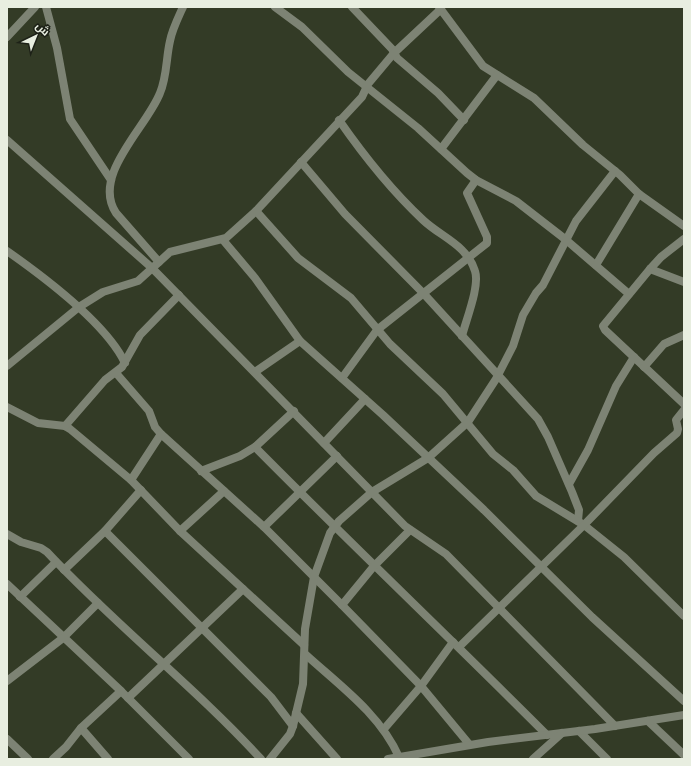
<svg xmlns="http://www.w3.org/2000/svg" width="691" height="766" font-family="Poppins,Cairo,sans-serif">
<rect width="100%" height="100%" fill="#333b26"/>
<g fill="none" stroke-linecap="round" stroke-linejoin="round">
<g stroke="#7d8374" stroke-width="8">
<polyline points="46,7 57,48 70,119 111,180"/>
<polyline points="275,7 302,27 348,72 418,128 467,173 476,180 516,201 565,239 629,294"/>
<polyline points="352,7 392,49 397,58 438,93 464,120"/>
<polyline points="439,7 483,66 534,98 583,145 620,175 639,194 684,226"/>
<polyline points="7,37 35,7"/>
<path d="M 339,120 C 364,156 391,190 423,220 C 441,237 467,245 475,271 C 480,286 466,320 462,336"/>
<polyline points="7,140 152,268 405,526 446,554 615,726"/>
<polyline points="441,149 497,75"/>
<polyline points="301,162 345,214 424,294 538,419 548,437 572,492 579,510 578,521"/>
<polyline points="256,211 298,258 351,298 390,344 443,394 493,454 513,470 536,496 584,525 624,557 684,616"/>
<polyline points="684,239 661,257 650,269 603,326 605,330 684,404"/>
<polyline points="223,240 255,278 300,341 383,415 484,510 592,617 684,701"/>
<path d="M 7,251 C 44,277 106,323 125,363"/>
<path d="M 159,262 L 116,213 C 91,175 147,127 160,93 C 167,77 166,58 170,41 C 172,30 178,18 183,7"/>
<polyline points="596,265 639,194"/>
<polyline points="650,269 684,282"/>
<polyline points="7,366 79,307 103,292 138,281 170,252 226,238 256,211 362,97 368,84 394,53 441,9"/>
<polyline points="644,367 664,344 684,335"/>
<polyline points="255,372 300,341"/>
<polyline points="116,373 149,411 155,427 161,434 264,527 342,605 421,686 469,744"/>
<polyline points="342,378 377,330 487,243 487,237 467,193 476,180"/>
<polyline points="7,407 38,423 65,426 70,429 131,480 180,531 304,645"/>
<polyline points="65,426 105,380 122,367 140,335 179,295"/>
<polyline points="324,443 365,399"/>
<path d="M 255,447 C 351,544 450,638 547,735"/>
<polyline points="201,471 240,456 255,447 294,411"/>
<polyline points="131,480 161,434"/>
<polyline points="569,484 588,450 616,386 634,357"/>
<polyline points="264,527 337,456"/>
<polyline points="105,531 271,697 293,726"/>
<polyline points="180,531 224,491"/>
<path d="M 7,534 L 21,542 L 41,548 L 47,552 C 115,625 194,686 261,759"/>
<polyline points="64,570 105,531 141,490"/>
<polyline points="7,584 121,691 189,759"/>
<polyline points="20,597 56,562"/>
<polyline points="342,605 374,566 410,530"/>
<polyline points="459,647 584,525 654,453 677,433 678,429 676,420 684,410"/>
<path d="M 305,654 C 339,685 380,714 399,757"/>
<polyline points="7,681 63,638 98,603"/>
<polyline points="128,698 243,589"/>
<polyline points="296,713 337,759"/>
<polyline points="648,721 684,755"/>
<polyline points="81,728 108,759"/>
<polyline points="384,729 421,686 453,642"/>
<polyline points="579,731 607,759"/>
<polyline points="7,739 28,759"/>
<polyline points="53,759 66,747 81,728 121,691"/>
<polyline points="270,759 290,734 293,726 303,684 305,629 314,577 330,533 339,521 372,492 428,458 468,422 496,379 513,346 523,315 536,293 543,285 576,221 615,171"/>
<polyline points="388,759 488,742 595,729 684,715"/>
<polyline points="533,759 562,733"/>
</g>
</g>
<rect width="691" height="766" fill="none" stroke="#e8eee0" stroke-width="16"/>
<g transform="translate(36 36) rotate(43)" stroke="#1d2117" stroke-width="3" paint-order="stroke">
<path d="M0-3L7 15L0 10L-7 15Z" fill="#e8eee0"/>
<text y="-6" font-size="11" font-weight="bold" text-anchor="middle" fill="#e8eee0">ش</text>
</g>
</svg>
